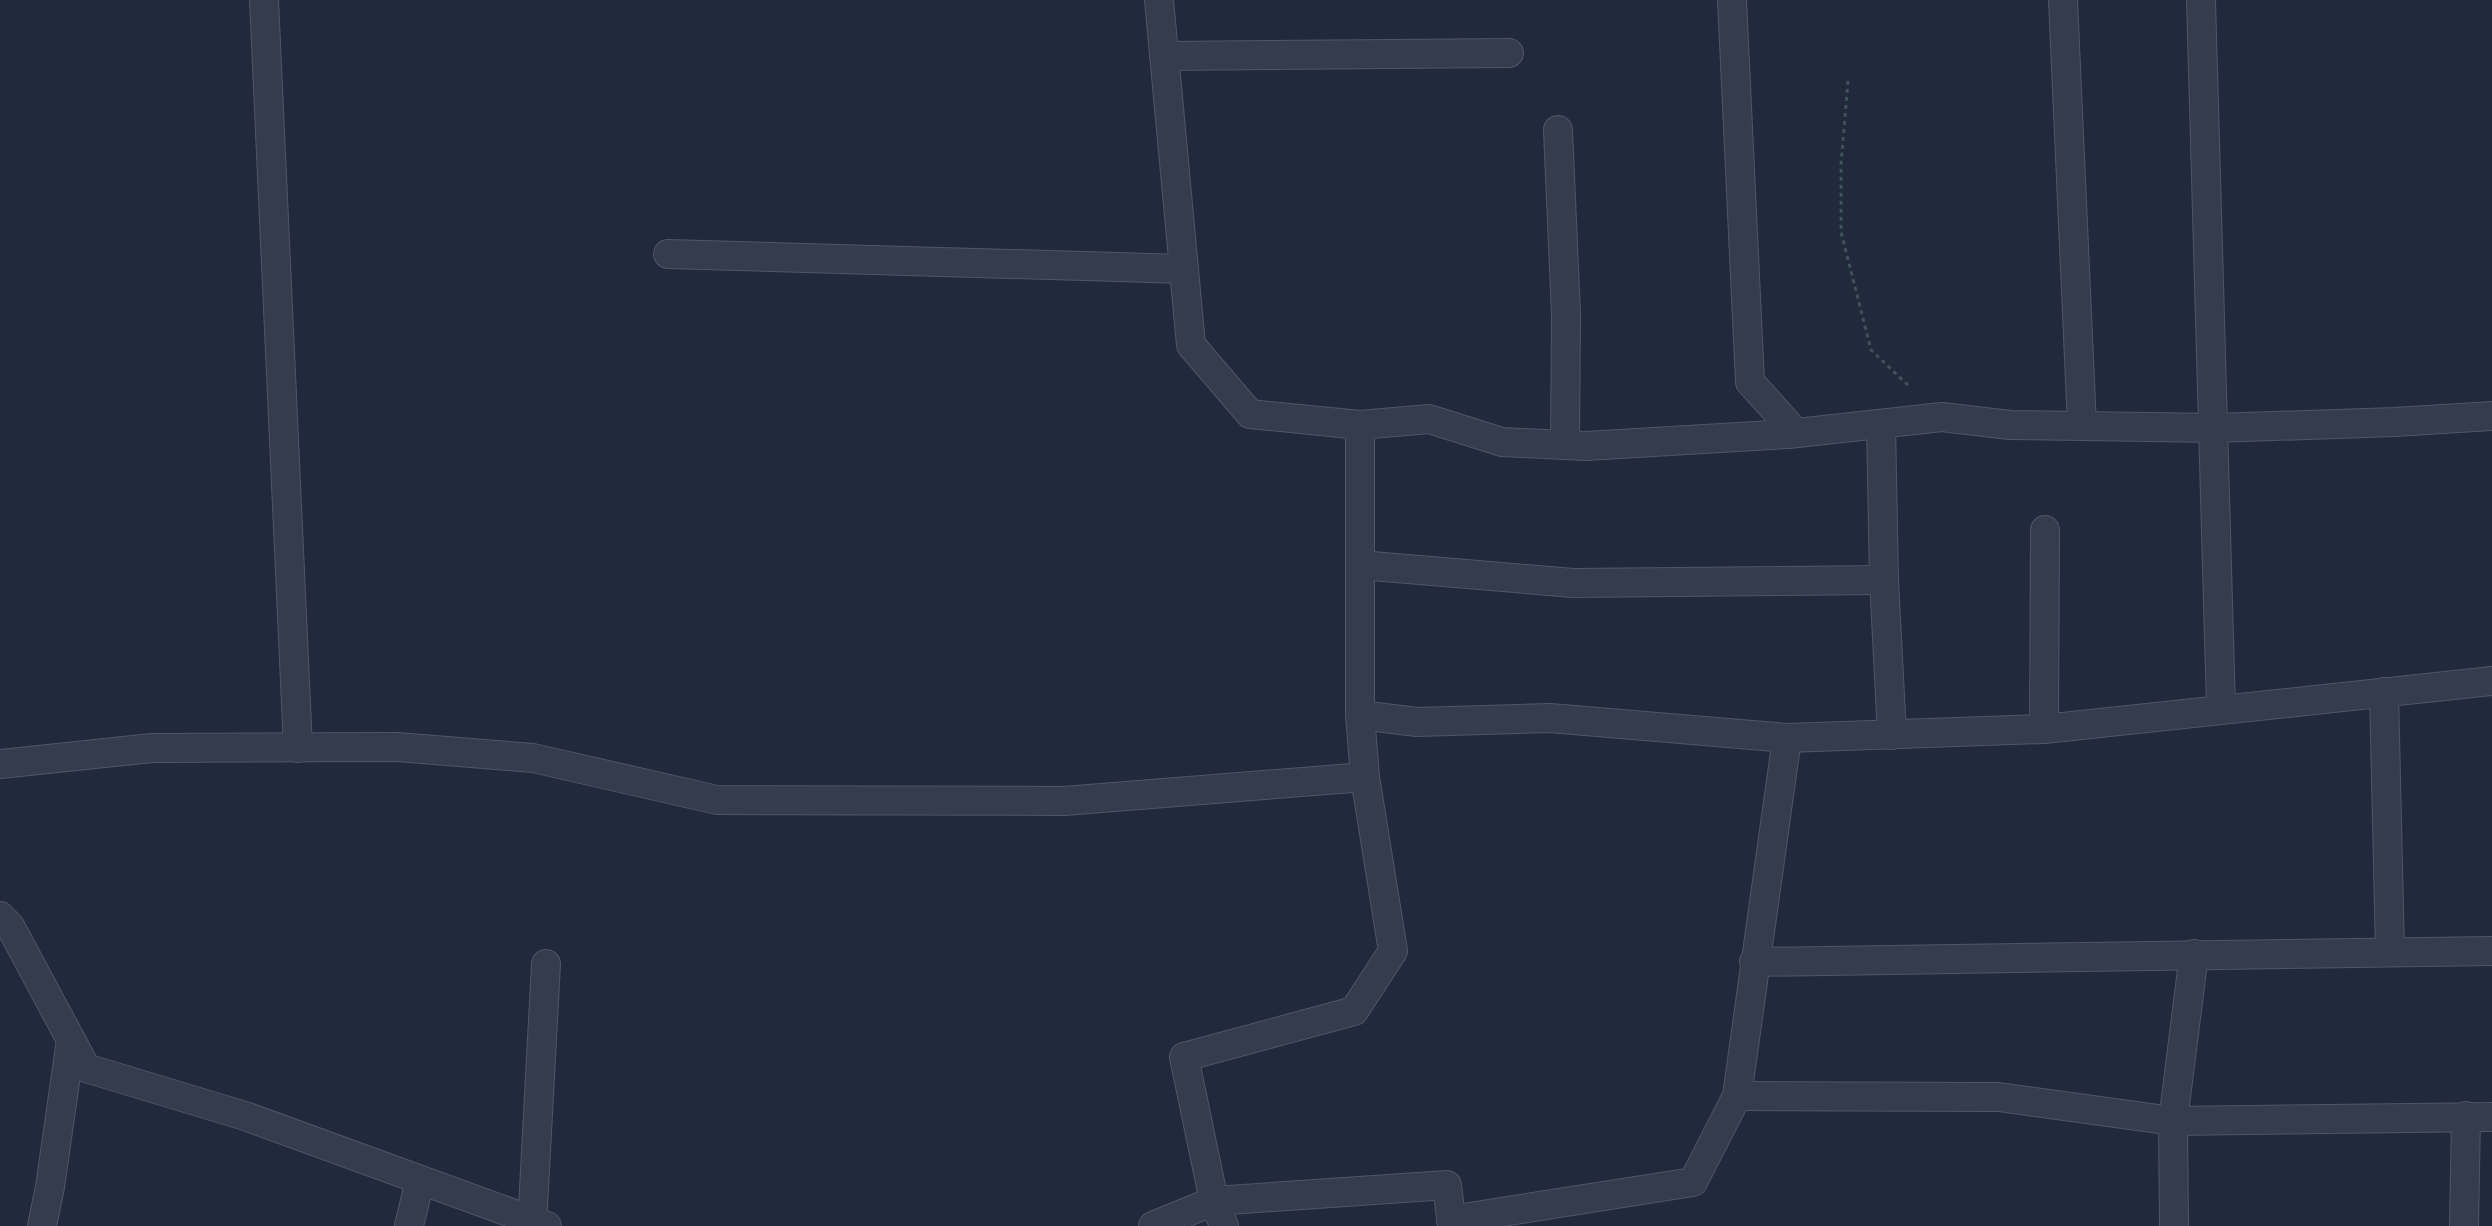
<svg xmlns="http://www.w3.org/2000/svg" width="2492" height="1226" font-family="Jost,sans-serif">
<rect width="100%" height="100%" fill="#21293d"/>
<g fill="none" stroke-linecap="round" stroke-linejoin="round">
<defs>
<g id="street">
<polyline points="264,0 298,748"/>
<polyline points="1159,0 1191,345 1250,414 1360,425 1429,419 1502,442 1586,446 1788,434 1942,417 2010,425 2215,428 2395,422 2492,416"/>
<polyline points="1732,0 1750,382 1796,433"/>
<polyline points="2063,0 2082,426"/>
<polyline points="2201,0 2221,709"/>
<polyline points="1164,56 1509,53"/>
<polyline points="1558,130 1566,314 1565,445"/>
<polyline points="668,254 1184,269"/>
<polyline points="1881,424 1884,580 1892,735"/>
<polyline points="1360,565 1573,583 1884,580"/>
<polyline points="2384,692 2390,952"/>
<polyline points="1360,715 1417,722 1550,718 1787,738 2044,729 2492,681"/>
<polyline points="2044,729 2045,530"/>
<polyline points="0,764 152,748 397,747 533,758 717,800 1064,801 1365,777"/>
<polyline points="0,916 10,926 86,1068 245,1116 547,1226"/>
<polyline points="1754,962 2492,951"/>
<polyline points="1737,1096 1998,1097 2173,1121 2492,1117"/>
<polyline points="1451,1220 1693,1182 1737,1096 1787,738"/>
<polyline points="42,1226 50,1187 71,1040"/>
<polyline points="409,1226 420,1180"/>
<polyline points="532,1226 546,964"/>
<polyline points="1153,1226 1214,1201 1447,1185 1452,1226"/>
<polyline points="1224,1226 1214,1201 1184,1057 1354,1011 1393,951 1365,777 1360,715 1360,425"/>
<polyline points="2174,1226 2173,1121 2194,954"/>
<polyline points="2464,1226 2466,1116"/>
</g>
</defs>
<use href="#street" stroke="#505668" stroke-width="30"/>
<polyline stroke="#3e5358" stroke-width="3" stroke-dasharray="4 4" stroke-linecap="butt" points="1848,81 1841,164 1841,232 1871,350 1909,386"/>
<use href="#street" stroke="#353c4d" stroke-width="28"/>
</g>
</svg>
